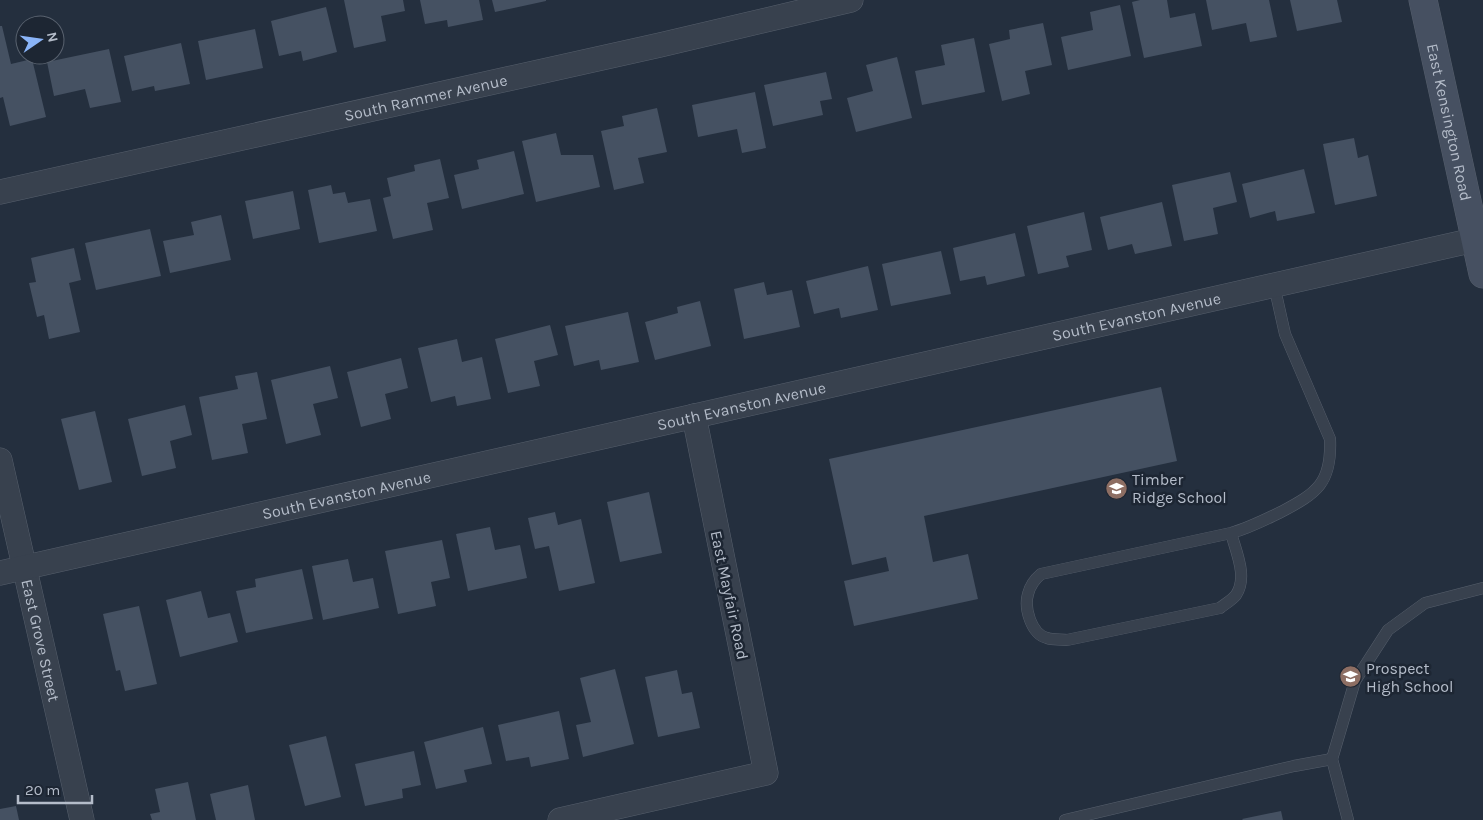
<svg xmlns="http://www.w3.org/2000/svg" width="1483" height="820" font-family="Karla,sans-serif">
<rect width="100%" height="100%" fill="#242f3e"/>
<g fill="#455162">
<polygon points="344,0 403,0 405,11 381,16 386,41 354,48"/>
<polygon points="420,0 479,0 483,20 448,27 447,20 425,24"/>
<polygon points="492,0 546,0 546,1 495,12"/>
<polygon points="1140,0 1167,0 1170,18 1195,13 1202,46 1144,58 1132,2"/>
<polygon points="1206,0 1269,0 1277,37 1250,42 1246,23 1212,30"/>
<polygon points="1290,0 1337,0 1342,22 1297,31"/>
<polygon points="1120,5 1131,56 1068,70 1061,37 1093,30 1090,12"/>
<polygon points="326,7 337,52 303,61 301,51 279,56 271,21"/>
<polygon points="1043,23 1052,65 1025,71 1030,94 1002,101 989,44 1010,39 1009,30"/>
<polygon points="0,26 2,26 11,64 32,59 46,117 10,126 3,97 0,98"/>
<polygon points="255,29 263,68 206,80 198,41"/>
<polygon points="974,38 985,92 922,105 915,71 945,65 941,45"/>
<polygon points="181,43 190,84 155,91 154,86 132,91 124,56"/>
<polygon points="109,49 121,102 90,108 85,89 54,96 47,62"/>
<polygon points="897,57 912,118 856,132 847,98 873,91 866,65"/>
<polygon points="826,72 832,99 820,101 823,115 773,126 764,85"/>
<polygon points="755,92 766,148 742,153 737,129 698,137 692,105"/>
<polygon points="657,108 667,152 638,158 644,183 614,190 601,131 624,126 622,116"/>
<polygon points="556,133 561,155 593,155 600,187 536,202 522,141"/>
<polygon points="1354,138 1358,158 1368,155 1377,196 1335,205 1323,144"/>
<polygon points="514,151 524,194 462,209 454,175 479,169 477,160"/>
<polygon points="440,159 449,198 427,203 433,230 393,239 383,198 391,196 387,178 415,171 414,165"/>
<polygon points="1304,169 1315,213 1277,221 1275,211 1250,218 1242,184"/>
<polygon points="1230,172 1237,202 1213,208 1218,234 1184,241 1172,185"/>
<polygon points="331,185 333,194 345,192 348,203 370,199 377,231 319,243 308,190"/>
<polygon points="293,191 300,229 253,239 245,201"/>
<polygon points="1162,202 1172,246 1135,254 1132,244 1108,250 1100,217"/>
<polygon points="1084,212 1092,250 1066,256 1069,267 1038,274 1027,226"/>
<polygon points="221,215 231,260 170,273 163,241 194,235 191,222"/>
<polygon points="150,229 161,276 96,290 85,243"/>
<polygon points="1015,233 1025,276 987,285 985,276 960,281 953,248"/>
<polygon points="74,248 81,280 69,283 80,332 49,339 44,315 37,317 29,283 36,282 31,258"/>
<polygon points="941,251 951,294 891,306 882,264"/>
<polygon points="868,266 878,310 841,318 839,308 814,314 806,281"/>
<polygon points="764,282 767,295 792,290 800,327 744,339 734,289"/>
<polygon points="700,301 711,346 655,360 645,322 678,313 677,307"/>
<polygon points="628,312 639,362 601,370 599,360 574,366 565,326"/>
<polygon points="550,325 558,355 534,361 540,386 508,393 495,339"/>
<polygon points="457,339 462,362 482,357 491,399 457,406 455,396 431,402 418,348"/>
<polygon points="401,358 408,388 385,394 391,419 361,427 347,372"/>
<polygon points="330,366 338,398 313,404 321,435 286,444 271,380"/>
<polygon points="257,372 267,419 242,424 248,453 212,460 199,397 238,389 235,376"/>
<polygon points="1161,387 1177,461 924,516 933,562 968,554 978,599 854,626 844,581 889,571 886,557 852,565 829,459"/>
<polygon points="185,405 192,435 170,441 176,468 142,476 128,419"/>
<polygon points="95,411 112,482 79,490 61,419"/>
<polygon points="649,492 662,553 620,562 607,502"/>
<polygon points="555,512 558,525 581,519 595,583 559,591 549,546 535,549 528,518"/>
<polygon points="490,527 495,550 520,545 527,578 468,591 456,534"/>
<polygon points="442,540 450,578 431,582 436,606 398,614 385,551"/>
<polygon points="348,559 353,582 373,578 379,608 323,620 312,566"/>
<polygon points="302,569 313,619 246,633 236,591 256,587 255,579"/>
<polygon points="201,591 208,618 230,613 238,642 180,657 166,600"/>
<polygon points="139,606 157,684 125,691 120,670 116,671 103,614"/>
<polygon points="615,669 634,744 583,757 576,725 591,722 580,678"/>
<polygon points="677,670 682,694 692,692 700,728 658,737 645,677"/>
<polygon points="559,711 569,759 531,767 529,757 506,761 498,725"/>
<polygon points="483,727 492,764 464,770 467,782 436,789 424,742"/>
<polygon points="326,736 341,797 305,806 289,745"/>
<polygon points="414,751 421,785 402,789 403,798 365,806 355,764"/>
<polygon points="188,782 196,820 152,820 150,814 160,812 155,789"/>
<polygon points="248,785 255,820 216,820 210,794"/>
<polygon points="16,806 19,820 0,820 0,809"/>
<polygon points="1281,811 1283,820 1243,820 1242,819"/>
</g>
<g fill="none" stroke-linecap="round" stroke-linejoin="round">
<defs>
<g id="service">
<path d="M 1231,533 C 1236,552 1248,577 1236,595 C 1232,600 1225,604 1220,608 L 1067,640 C 1060,639 1053,640 1047,638 C 1031,634 1024,608 1028,594 C 1030,586 1035,579 1041,574 L 1231,533 C 1249,528 1264,520 1281,512 C 1317,493 1332,483 1330,439 L 1285,334 L 1274,285"/>
<polyline points="1065,820 1294,766 1332,759"/>
<polyline points="1348,820 1332,759 1355,681 1388,630 1425,603 1483,588"/>
</g>
<g id="minor">
<path id="s1" d="M 0,192 L 660,45 L 851,0"/>
<path id="s2" d="M 0,460 L 82,820"/>
<path id="s3" d="M 0,573 L 1483,238"/>
<polyline points="560,820 766,773 694,416"/>
</g>
<g id="secondary">
<path id="s4" d="M 1423,0 L 1483,274"/>
</g>
</defs>
<use href="#service" stroke="#565f6c" stroke-width="12"/>
<use href="#minor" stroke="#565f6c" stroke-width="25"/>
<use href="#secondary" stroke="#565f6c" stroke-width="29"/>
<use href="#service" stroke="#38414e" stroke-width="11"/>
<use href="#minor" stroke="#38414e" stroke-width="24"/>
<use href="#secondary" stroke="#465061" stroke-width="28"/>
</g>
<defs>
<symbol id="school-disc" viewBox="-11 -11 22 22"><circle r="9.5" fill="#8d6e63" stroke="#1d2633"/><path d="M0-5L7-2L0 1L-7-2ZM-4 1L0 2.5L4 1V4Q0 6-4 4Z" fill="#fff"/></symbol>
</defs>
<g fill-rule="evenodd">
<use href="#school-disc" x="1104" y="476" width="25" height="25"/>
<use href="#school-disc" x="1338" y="664" width="25" height="25"/>
</g>
<g text-anchor="middle" stroke-width="5" stroke-linejoin="round" paint-order="stroke">
<g font-size="16" fill="#b4bcc9" stroke="#1d2633">
<text dy="6" stroke="none"><textPath href="#s1" startOffset="436">South Rammer Avenue</textPath></text>
<text dy="6" stroke="none"><textPath href="#s4" startOffset="125">East Kensington Road</textPath></text>
<text dy="6" stroke="none"><textPath href="#s3" startOffset="1165">South Evanston Avenue</textPath></text>
<text dy="6" stroke="none"><textPath href="#s3" startOffset="760">South Evanston Avenue</textPath></text>
<text dy="6" stroke="none"><textPath href="#s3" startOffset="355">South Evanston Avenue</textPath></text>
<text transform="translate(730 595) rotate(78)" y="6">East Mayfair Road</text>
<text dy="6" stroke="none"><textPath href="#s2" startOffset="185">East Grove Street</textPath></text>
</g>
<g font-size="16" fill="#b4bcc9" stroke="#1d2633" text-anchor="start">
<text x="1132" y="485">Timber<tspan x="1132" dy="18">Ridge School</tspan></text>
<text x="1366" y="674">Prospect<tspan x="1366" dy="18">High School</tspan></text>
</g>
</g>
<g transform="translate(40 40) rotate(77)"><circle r="24" fill="#1d2633" stroke="#59626f"/>
<path d="M0-4L9 19L0 12L-9 19Z" fill="#8ab4f8"/>
<text y="-8" font-size="14" font-weight="bold" text-anchor="middle" fill="#b4bcc9">N</text>
</g>
<path d="M18 795v8h74v-8" fill="none" stroke="#b4bcc9" stroke-width="2.5"/>
<text x="25" y="795" font-size="15" fill="#b4bcc9" stroke="#1d2633" stroke-width="4" paint-order="stroke">20 m</text>
</svg>
